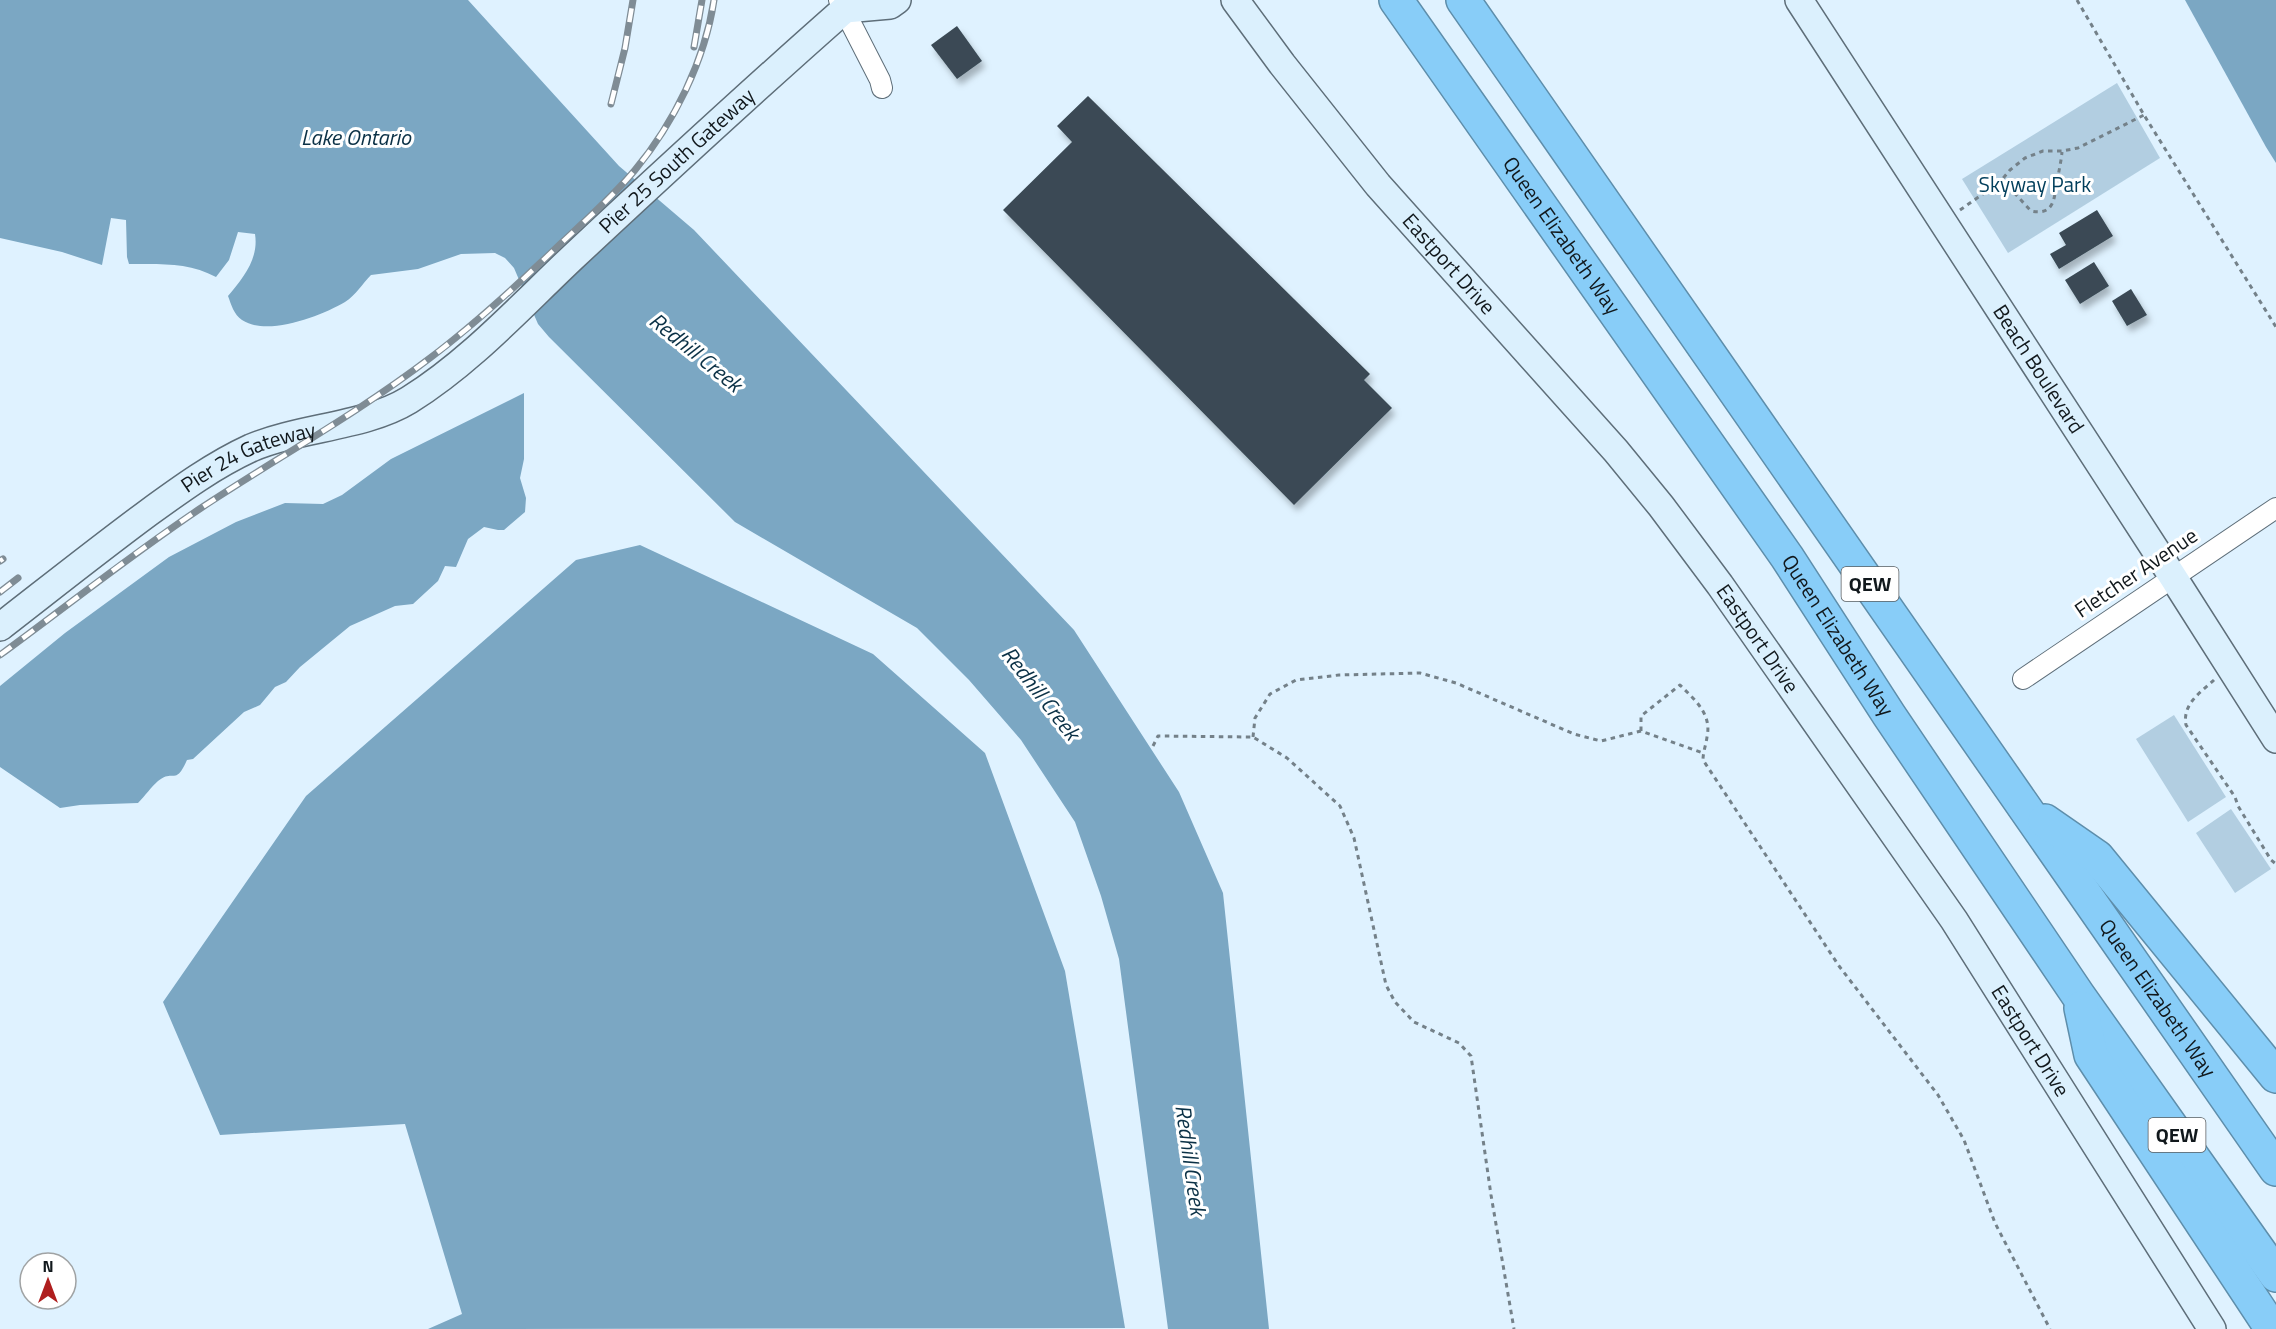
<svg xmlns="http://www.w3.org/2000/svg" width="2276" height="1329" font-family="'Titillium Web',sans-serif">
<defs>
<filter id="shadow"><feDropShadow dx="3.5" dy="6" stdDeviation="3" flood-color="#0004"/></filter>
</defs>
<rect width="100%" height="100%" fill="#dff2ff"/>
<g fill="#b2cee1">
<polygon points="2117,83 2160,158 2008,253 1962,179"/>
<polygon points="2174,715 2226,797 2188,822 2136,739"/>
<polygon points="2231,809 2271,869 2235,893 2196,833"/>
</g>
<g fill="#7ba7c3">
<path d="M 0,0 L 468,0 L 619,166 L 694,230 L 1074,630 L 1179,792 L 1223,893 L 1269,1329 L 1168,1329 L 1119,959 L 1101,896 L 1075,822 L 1021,740 L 969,680 L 917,628 L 735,522 L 549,337 L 538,324 L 514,268 L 505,258 L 495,253 L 461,254 L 418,269 L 371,275 C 362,284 356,295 345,302 C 321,316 267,337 242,320 C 234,315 231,304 228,296 C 243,278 259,259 255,234 L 238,232 L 229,260 L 216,277 C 189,262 159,264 129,264 L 127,257 L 126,220 L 111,218 L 102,265 L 62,252 L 0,238 Z"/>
<polygon points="2185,0 2276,0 2276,163 2266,147"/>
<path d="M 524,393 L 524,459 L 520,478 L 526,498 L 525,512 L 504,530 L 498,530 L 484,527 L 468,539 L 456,567 L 445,566 L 438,581 L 413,604 L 395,606 L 350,626 L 300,667 L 286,682 L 275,687 L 260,705 L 244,712 L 193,759 L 187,760 C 175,787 174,768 158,781 C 151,787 145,796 138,803 L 80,805 L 60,808 L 0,767 L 0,686 L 65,633 L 169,557 L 236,522 L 285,503 L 323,504 L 342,495 L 391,459 Z"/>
<polygon points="640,545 873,654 985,753 1065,971 1125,1328 428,1329 462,1314 405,1124 220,1135 163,1002 306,796 576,560"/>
</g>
<g fill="#3a4a54" filter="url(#shadow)">
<polygon points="957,26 982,61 957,79 931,45"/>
<polygon points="1088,96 1370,374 1364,380 1392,408 1294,505 1003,210 1072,142 1057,126"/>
<polygon points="2097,210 2113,236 2059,269 2050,254 2066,245 2059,233"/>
<polygon points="2094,262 2109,286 2080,304 2065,280"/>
<polygon points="2131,289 2147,315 2127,326 2112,301"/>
</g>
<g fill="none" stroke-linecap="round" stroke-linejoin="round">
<defs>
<g id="street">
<polyline points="839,0 880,80 882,88"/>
<polyline points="2023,679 2276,508"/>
</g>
<g id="secondary">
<path id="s1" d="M 1235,0 L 1282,64 L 1378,185 L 1616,451 L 1661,506 L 1720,585 L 1954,920 L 2212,1329"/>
<path id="s2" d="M 1799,0 L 2173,577 L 2276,739"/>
<polyline points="845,9 890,5 897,0"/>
<path id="s3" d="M 0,627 C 49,589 98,550 148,513 C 181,489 214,465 251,448 C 300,427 365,427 409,400 C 470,362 521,306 573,257 C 663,173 753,90 845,9 L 850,0"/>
</g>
<g id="highway">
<path id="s4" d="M 1396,0 L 1787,557 L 1889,715 L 2078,995 L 2276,1275"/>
<path id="s5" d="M 1463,0 L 2276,1169"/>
<polyline points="2045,821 2097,857 2276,1076"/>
<polyline points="2081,1008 2091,1055 2272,1329"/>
</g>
</defs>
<use href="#street" stroke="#5e6e79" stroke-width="22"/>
<use href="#secondary" stroke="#5e6e79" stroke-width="30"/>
<use href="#highway" stroke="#5e8eab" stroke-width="36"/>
<g stroke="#748189" stroke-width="3" stroke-dasharray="4.5 4.5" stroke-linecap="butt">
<polyline points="2077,0 2144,115 2276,327"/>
<path d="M 2000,182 L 2009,187 L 2031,211 C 2055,216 2054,198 2057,181 C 2059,171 2061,162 2062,152"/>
<polyline points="1960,210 2000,182 2010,170 2025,158 2043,151 2062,151 2078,148 2144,115"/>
<path d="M 2214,680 C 2201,692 2182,704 2186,725 L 2235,797 L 2238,806 L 2271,860 L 2276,864"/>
<path d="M 1641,731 L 1641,716 L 1680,685 C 1695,700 1712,714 1707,737 C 1706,745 1703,752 1703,760 L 1839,966 L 1938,1095 L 1964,1140 L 1995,1223 L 2050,1329"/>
<polyline points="1253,737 1255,718 1270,694 1296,680 1339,675 1420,673 1456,683 1574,734 1601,741 1641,731 1703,753"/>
<polyline points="1153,746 1158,736 1253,737 1287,758 1340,806 1354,838 1386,985 1395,1002 1414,1022 1459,1043 1471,1056 1491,1195 1514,1329"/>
</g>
<use href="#street" stroke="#fff" stroke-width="20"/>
<use href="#secondary" stroke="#dbf0fd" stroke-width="27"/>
<use href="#highway" stroke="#88cdf8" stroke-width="33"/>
<defs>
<g id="rail">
<polyline points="694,47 702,0"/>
<polyline points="611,104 625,48 633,0"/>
<polyline points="0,561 3,559"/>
<polyline points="0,592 18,578"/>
<path d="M 0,655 C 67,606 132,554 201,508 C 277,458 358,413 430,358 C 474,325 514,288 554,250 C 581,224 611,199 635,170 C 674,123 705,60 714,0"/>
</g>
</defs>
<use href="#rail" stroke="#7f8c95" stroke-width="7"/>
<use href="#rail" stroke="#fff" stroke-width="4.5" stroke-dasharray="14" stroke-linecap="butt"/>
</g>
<g text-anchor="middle" stroke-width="6" stroke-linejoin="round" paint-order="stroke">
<g fill="#fff" stroke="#585d60" stroke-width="1.5">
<rect x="1841.5" y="567" width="57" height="34" rx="4.5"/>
<rect x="2148.5" y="1118" width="57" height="34" rx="4.5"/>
</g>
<g font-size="20" font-weight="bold" fill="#11181c">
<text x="1870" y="591">QEW</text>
<text x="2177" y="1142">QEW</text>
</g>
<g font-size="21" fill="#11181c" stroke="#fff">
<text dy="7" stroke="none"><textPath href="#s3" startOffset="834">Pier 25 South Gateway</textPath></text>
<text dy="7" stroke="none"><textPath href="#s4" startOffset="288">Queen Elizabeth Way</textPath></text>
<text dy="7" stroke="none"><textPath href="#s1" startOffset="340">Eastport Drive</textPath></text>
<text dy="7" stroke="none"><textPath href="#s2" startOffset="440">Beach Boulevard</textPath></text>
<text dy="7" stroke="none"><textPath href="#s3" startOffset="303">Pier 24 Gateway</textPath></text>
<text transform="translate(2136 573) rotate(-34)" y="7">Fletcher Avenue</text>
<text dy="7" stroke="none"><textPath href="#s4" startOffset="774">Queen Elizabeth Way</textPath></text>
<text dy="7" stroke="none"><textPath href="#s1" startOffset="826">Eastport Drive</textPath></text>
<text dy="7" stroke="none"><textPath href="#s5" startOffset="1216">Queen Elizabeth Way</textPath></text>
<text dy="7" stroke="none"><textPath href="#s1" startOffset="1312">Eastport Drive</textPath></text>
</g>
<g font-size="21" fill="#013e5b" stroke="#fff">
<text x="2035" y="192">Skyway Park</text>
</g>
<g font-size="22" font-style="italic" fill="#0b3146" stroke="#fff">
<text x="356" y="145">Lake Ontario</text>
<text transform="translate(696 352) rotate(39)" y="8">Redhill Creek</text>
<text transform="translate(1041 693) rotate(52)" y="8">Redhill Creek</text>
<text transform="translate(1191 1160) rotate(82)" y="8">Redhill Creek</text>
</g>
</g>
<g transform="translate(48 1281)"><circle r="28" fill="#ffffff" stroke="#a0a3a4" stroke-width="1.5"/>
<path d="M0-4.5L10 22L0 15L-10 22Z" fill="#af1e1e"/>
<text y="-9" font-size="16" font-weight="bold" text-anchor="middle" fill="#11181c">N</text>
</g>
</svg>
